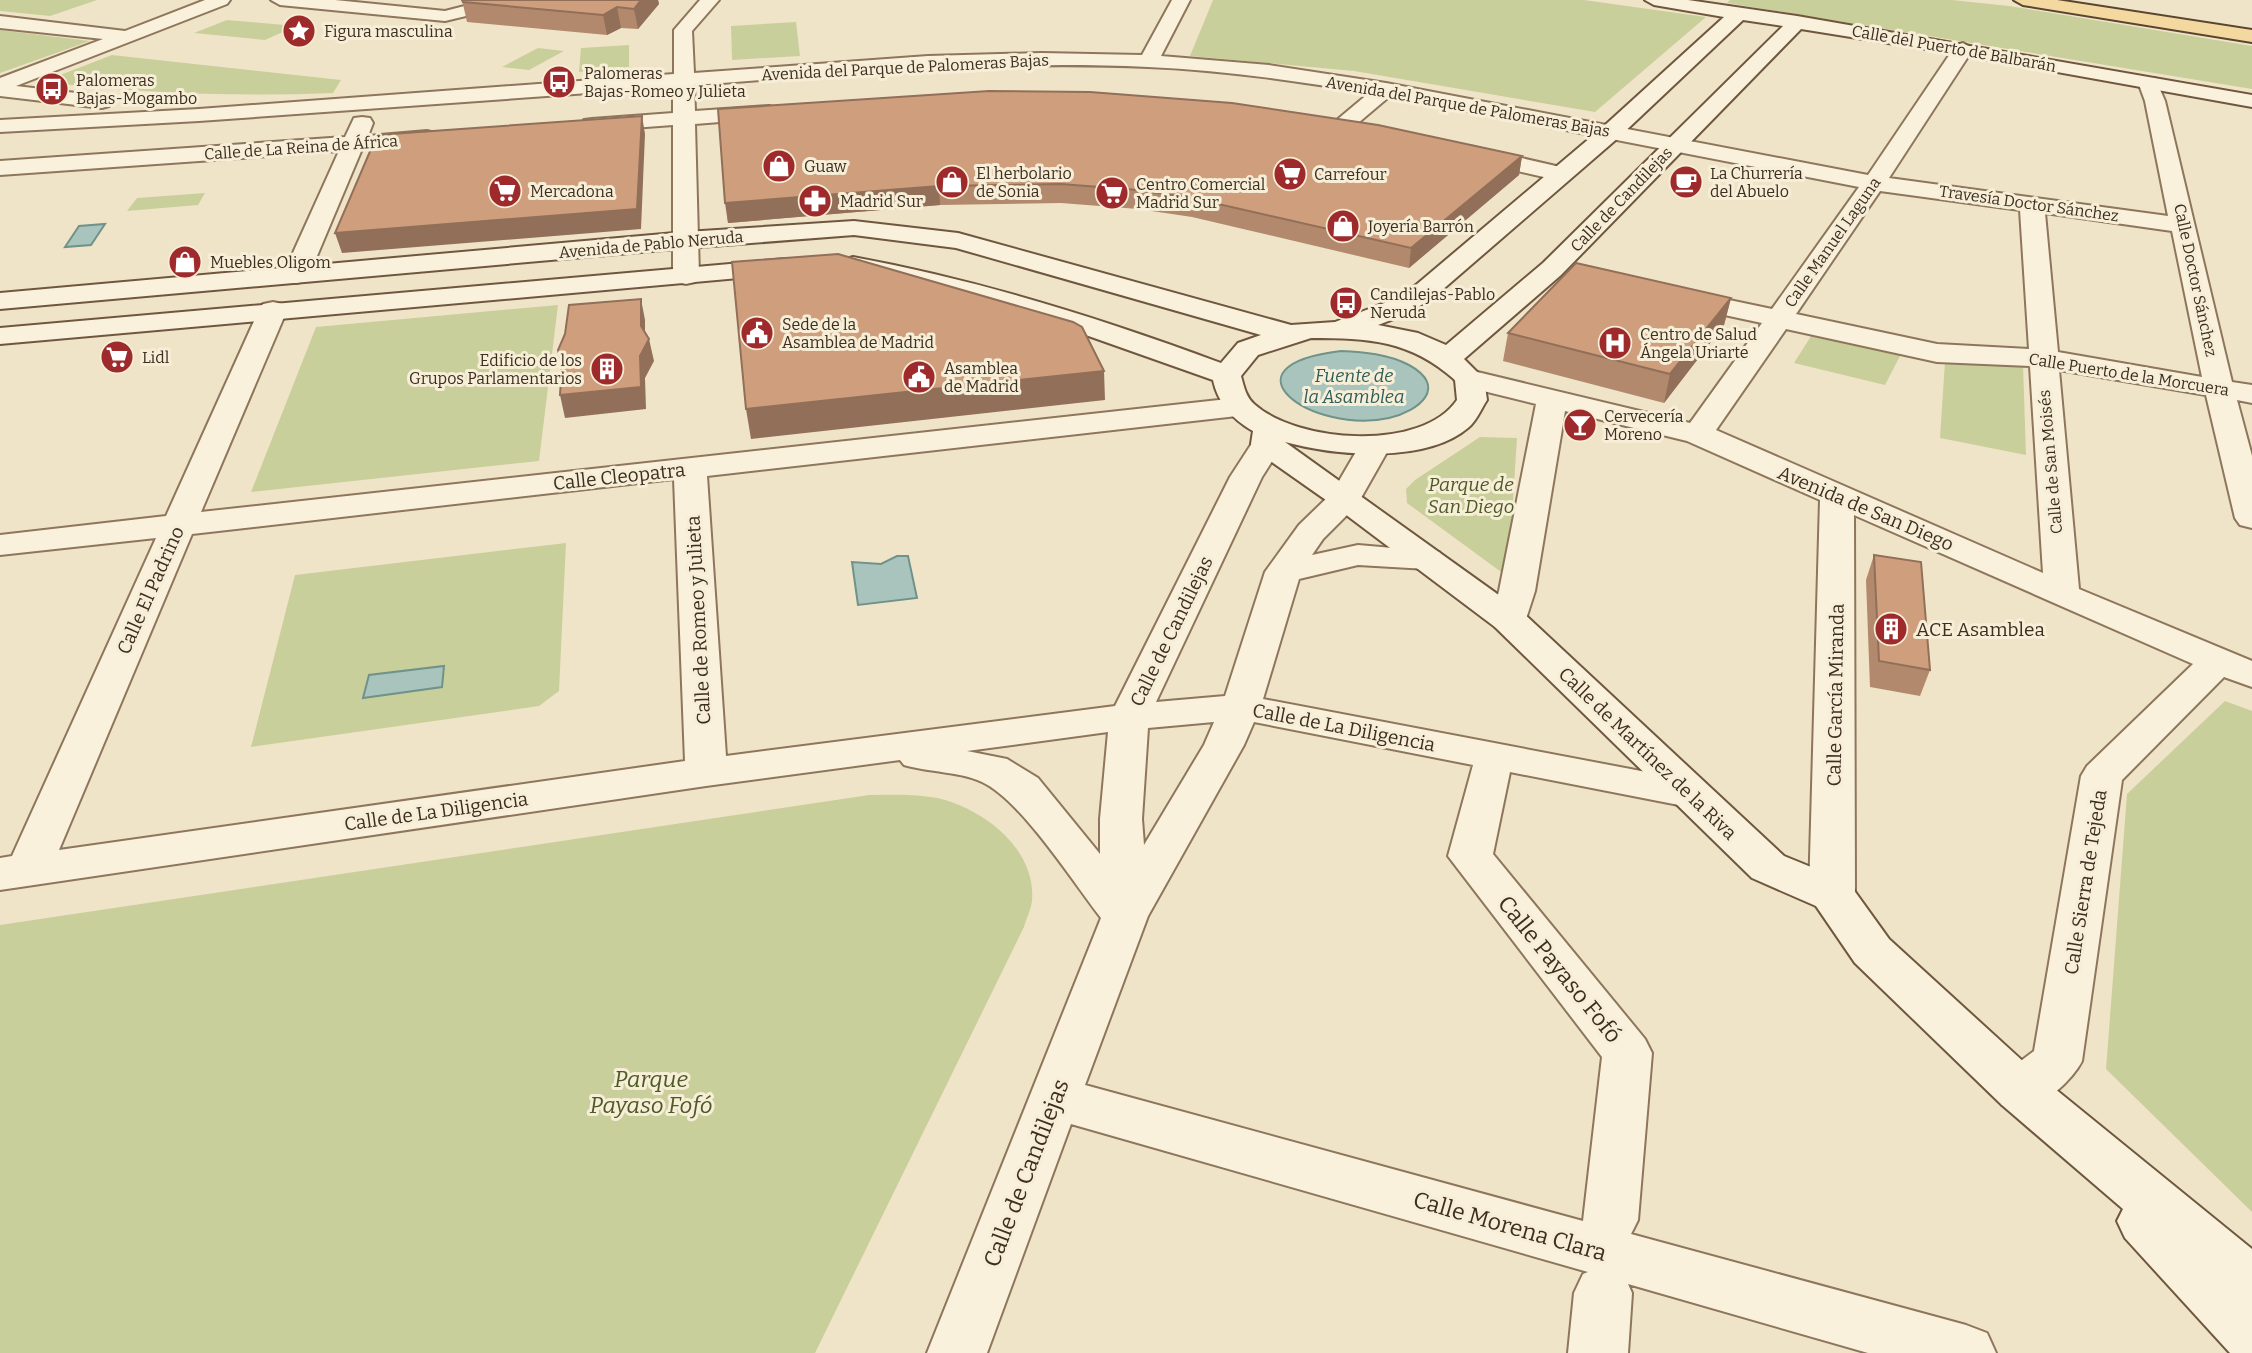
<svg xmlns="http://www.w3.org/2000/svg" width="2252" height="1353" font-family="Bitter,serif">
<rect width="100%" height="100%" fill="#f0e4c8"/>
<g fill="#c9cf9b">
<polygon points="0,0 97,0 50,16 0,11"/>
<polygon points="1213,0 1584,0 1706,17 1595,112 1354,71 1190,56"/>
<polygon points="1730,0 1952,0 2009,6 2252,46 2252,89 1727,3"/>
<polygon points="227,20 296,26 265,40 194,33"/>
<polygon points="796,22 800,56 732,60 731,26"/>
<polygon points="0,30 90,41 0,73"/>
<polygon points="629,45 629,68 579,72 581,48"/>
<polygon points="538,48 564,51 529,70 502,67"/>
<path d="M 112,55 L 341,80 L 333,93 C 236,97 139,93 42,82 Z"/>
<polygon points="205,193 198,205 127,211 137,198"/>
<polygon points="558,305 539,461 251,492 316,327"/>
<polygon points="1813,333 1901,354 1885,385 1794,363"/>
<polygon points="1945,361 2023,364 2026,455 1940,438"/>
<polygon points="1480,437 1517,438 1508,577 1407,503 1406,489 1415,480"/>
<polygon points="566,543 559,691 539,706 251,747 295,575"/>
<polygon points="2225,701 2252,711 2252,1212 2106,1069 2127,794"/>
<path d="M 869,795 C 897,795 928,793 954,803 C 994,818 1036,854 1032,901 C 1031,910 1026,919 1024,927 L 815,1353 L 0,1353 L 0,925 Z"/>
</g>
<g fill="#a9c4bc" stroke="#6f938a" stroke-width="2">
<polygon points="105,224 91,245 65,247 79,226"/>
<path d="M 1341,351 C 1364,352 1388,354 1409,365 C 1449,387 1419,411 1389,418 C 1312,435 1216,366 1341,351 Z"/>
<polygon points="897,556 908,556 917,598 858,605 852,562 881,564"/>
<polygon points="444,666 442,687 363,698 369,675"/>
</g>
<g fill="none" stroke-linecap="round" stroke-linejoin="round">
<defs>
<g id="street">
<polygon points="205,0 230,0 227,4 16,86 102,96 109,98 112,102 109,106 102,108 0,96 0,78 103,39 0,28 0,16 125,31"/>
<polygon points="271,0 335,0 445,11 488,0 519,0 516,4 445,21 280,5"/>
<path d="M 700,0 L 719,0 L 692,31 L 694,73 L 928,56 L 1041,53 L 1142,55 L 1172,0 L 1190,0 L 1161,56 L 1269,65 L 1386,83 L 1868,175 L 1956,45 L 1963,43 L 1973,49 L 1889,178 L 2168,216 L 2145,101 L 2138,82 L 2141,78 L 2155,78 L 2165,101 L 2232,382 L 2252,385 L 2252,403 L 2237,400 L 2252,456 L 2252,528 L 2240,525 L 2235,518 L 2206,395 L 2059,370 L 2079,589 L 2252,661 L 2252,687 L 2224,677 L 2122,780 L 2082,1061 C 2074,1078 2038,1113 2018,1110 C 2013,1110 2007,1106 2002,1105 L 1994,1090 L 2002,1075 L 2034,1051 L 2081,776 L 2087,766 L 2193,664 L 1854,515 L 1855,894 L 1848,906 L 1832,910 L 1816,906 L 1809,894 L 1820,500 L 1687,441 L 1565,411 L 1535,591 L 1526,619 L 1521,627 L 1508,630 L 1495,627 L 1490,619 L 1499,591 L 1536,404 L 1459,385 L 1454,379 L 1459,373 L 1469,370 L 1690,423 L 1762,323 L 1668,303 L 1664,297 L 1668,291 L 1677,289 L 1772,309 L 1859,187 L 1390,96 L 1351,129 L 1335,129 L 1332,124 L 1369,93 C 1296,81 1222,70 1148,67 C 996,60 845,74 694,85 L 695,111 L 769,106 L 776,108 L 780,112 L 776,116 L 769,118 L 695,124 L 699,276 L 695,282 L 686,284 L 677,282 L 673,276 L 673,125 L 592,131 L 584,130 L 581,125 L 584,120 L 592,119 L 673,113 L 673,87 L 199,121 L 0,132 L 0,120 L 199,109 L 674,74 L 674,30 ZM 1880,191 L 2020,210 L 2029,349 L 1937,344 L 1796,314 ZM 2045,213 L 2172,231 L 2202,377 L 2058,352 ZM 1786,329 L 1937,362 L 2030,366 L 2043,573 L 1716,430 Z"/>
<polygon points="362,117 370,118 373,123 368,136 427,131 435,133 438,138 435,143 427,145 362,149 309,275 305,281 296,283 287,281 283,275 339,151 0,175 0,161 345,137 354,118"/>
<polygon points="1469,146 1569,169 1573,174 1569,179 1561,181 1461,158 1458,153 1461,148"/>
<path d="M 273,302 L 283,304 L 287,310 L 201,512 L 1237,398 L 1248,401 L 1252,407 L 1248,413 L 1237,416 L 707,476 L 726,756 L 1115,706 L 1230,477 L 1256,437 L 1267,435 L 1278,437 L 1283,444 L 1262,477 L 1156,702 L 1225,696 L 1265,572 L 1299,525 L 1332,493 L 1364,438 L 1375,436 L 1386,438 L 1391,445 L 1357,505 L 1323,539 L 1312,555 L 1358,545 L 1439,552 L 1444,559 L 1439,566 L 1427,569 L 1358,565 L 1299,579 L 1263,699 L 1704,783 L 1710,793 L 1704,803 L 1689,807 L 1510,772 L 1493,854 L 1645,1039 L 1652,1053 L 1638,1220 L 1631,1234 L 1966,1325 L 1987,1333 L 1996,1353 L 1868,1353 L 1628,1284 L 1632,1293 L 1628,1353 L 1568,1353 L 1574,1293 L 1583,1274 L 1588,1272 L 1071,1124 L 987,1353 L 927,1353 L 1101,918 C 1073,882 1021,800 982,782 C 962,772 927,772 904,765 L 900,760 L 706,786 L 0,890 L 0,858 L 12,856 L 156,538 L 0,555 L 0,535 L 166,516 L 259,310 L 263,304 ZM 674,479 L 685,761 L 59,850 L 192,534 ZM 1214,722 L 1204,745 L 1144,845 L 1142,819 L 1148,728 ZM 1254,722 L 1473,765 L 1448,856 L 1602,1057 L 1583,1221 L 1085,1085 L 1148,916 L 1244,745 ZM 1108,732 L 1100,819 L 1100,854 L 1038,778 L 1007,759 L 967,751 Z"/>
</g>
<g id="secondary">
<path d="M 1645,0 L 1688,0 L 1797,16 L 2252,95 L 2252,107 L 1963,55 L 1801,29 L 1561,275 L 1464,359 L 1484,379 L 1487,400 C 1481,409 1477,420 1469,427 C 1427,464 1335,456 1285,442 L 1521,611 L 1784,856 L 1848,882 L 1889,939 L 2038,1075 L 2252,1249 L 2252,1353 L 2230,1353 L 2125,1238 L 2117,1221 L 2123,1209 L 2002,1105 L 1855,963 L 1816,906 L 1752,878 L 1495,627 L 1333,505 L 1256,451 L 1251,444 L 1253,431 C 1232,419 1218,403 1213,380 L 1032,316 L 944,292 L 844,270 L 840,265 L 844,260 L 853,257 C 979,280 1100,318 1221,363 L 1238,343 L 1261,335 L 956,248 L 854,235 L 686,248 L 0,309 L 0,293 L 686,232 L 854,221 L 958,233 L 1291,325 L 1335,322 L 1387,302 L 1416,285 L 1603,127 L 1724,17 L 1654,5 ZM 1743,20 L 1783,26 L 1543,263 L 1446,345 L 1418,333 L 1378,325 L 1407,314 L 1434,297 L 1619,137 ZM 1311,338 C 1369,338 1410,340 1455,380 L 1457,400 C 1422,452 1297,443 1254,404 C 1246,397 1244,387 1241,376 L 1258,355 Z"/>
<polygon points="786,259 795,261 799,267 795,273 0,344 0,328"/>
</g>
<polygon id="primary" points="2014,0 2057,0 2252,30 2252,42 2023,5"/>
</defs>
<use href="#street" stroke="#8d765c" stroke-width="4"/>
<use href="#secondary" stroke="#6f573f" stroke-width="4"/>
<use href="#primary" stroke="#5b4430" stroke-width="4"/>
<use href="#street" fill="#faf1dc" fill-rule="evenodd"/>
<use href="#secondary" fill="#faf1dc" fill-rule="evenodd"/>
<use href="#primary" fill="#f3d9a0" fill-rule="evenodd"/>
</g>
<g fill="#b2896c">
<polygon points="462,0 658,0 659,4 638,29 621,28 607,35 467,22"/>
<polygon points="718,109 1522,156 1519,175 1409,268 1192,217 1138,209 1061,203 940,205 728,223"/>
<polygon points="1731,298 1724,325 1664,403 1503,361 1508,333"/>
<polygon points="1874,555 1930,670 1920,696 1870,687 1866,580"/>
</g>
<g fill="#916f58">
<polygon points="641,0 658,0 659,4 638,29 634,9"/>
<polygon points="617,7 621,28 607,35 603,15"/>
<polygon points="642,116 645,134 641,229 342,253 335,233"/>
<polygon points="1522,156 1519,175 1409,268 1411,248"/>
<polygon points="939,186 940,205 728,223 725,203"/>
<polygon points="1731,298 1724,325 1664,403 1670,374"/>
<polygon points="641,299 645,320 645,347 649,339 654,361 645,378 646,409 565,418 560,395 640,356"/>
<polygon points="1104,371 1105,400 751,439 746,409"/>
</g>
<g fill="#cf9f7d" stroke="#916f58" stroke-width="2">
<polygon points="462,0 641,0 634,9 617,7 603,15 463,2"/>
<polygon points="989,91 1090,92 1232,103 1378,125 1522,156 1411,248 1192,198 1138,190 1061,184 939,186 725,203 718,109"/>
<polygon points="642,116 637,209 335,233 377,135"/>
<polygon points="838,254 1073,322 1082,327 1104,371 746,409 732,262"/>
<polygon points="1576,263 1731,298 1670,374 1508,333"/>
<polygon points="641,299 641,326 649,339 640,356 641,387 560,395 562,364 558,350 565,334 569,305"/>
<polygon points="1874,555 1921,562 1930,670 1879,661"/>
</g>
<defs>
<symbol id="sight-disc" viewBox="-11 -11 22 22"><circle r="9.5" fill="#9e2a2b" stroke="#f7eed8"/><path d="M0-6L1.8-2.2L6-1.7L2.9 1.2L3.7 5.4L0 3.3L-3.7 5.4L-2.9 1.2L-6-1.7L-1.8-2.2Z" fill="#fff"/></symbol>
<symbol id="bus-disc" viewBox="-11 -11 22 22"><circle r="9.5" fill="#9e2a2b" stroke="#f7eed8"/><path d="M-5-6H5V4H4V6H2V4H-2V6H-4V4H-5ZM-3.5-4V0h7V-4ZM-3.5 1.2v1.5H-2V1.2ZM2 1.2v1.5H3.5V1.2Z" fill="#fff"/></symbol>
<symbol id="shop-disc" viewBox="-11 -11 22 22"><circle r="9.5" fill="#9e2a2b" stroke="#f7eed8"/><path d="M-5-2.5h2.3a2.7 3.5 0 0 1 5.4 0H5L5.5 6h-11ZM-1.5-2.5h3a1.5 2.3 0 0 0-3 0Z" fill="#fff"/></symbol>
<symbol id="supermarket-disc" viewBox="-11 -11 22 22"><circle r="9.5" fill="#9e2a2b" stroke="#f7eed8"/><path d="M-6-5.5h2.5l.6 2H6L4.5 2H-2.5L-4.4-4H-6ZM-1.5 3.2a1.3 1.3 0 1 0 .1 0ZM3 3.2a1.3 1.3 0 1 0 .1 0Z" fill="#fff"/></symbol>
<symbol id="cafe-disc" viewBox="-11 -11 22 22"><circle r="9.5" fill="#9e2a2b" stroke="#f7eed8"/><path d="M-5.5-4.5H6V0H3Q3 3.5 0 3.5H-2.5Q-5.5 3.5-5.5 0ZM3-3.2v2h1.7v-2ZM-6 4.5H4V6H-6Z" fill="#fff"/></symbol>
<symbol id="pharmacy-disc" viewBox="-11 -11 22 22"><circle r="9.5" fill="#9e2a2b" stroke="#f7eed8"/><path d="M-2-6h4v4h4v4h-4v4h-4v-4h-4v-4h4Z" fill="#fff"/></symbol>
<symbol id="civic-disc" viewBox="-11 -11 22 22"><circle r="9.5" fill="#9e2a2b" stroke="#f7eed8"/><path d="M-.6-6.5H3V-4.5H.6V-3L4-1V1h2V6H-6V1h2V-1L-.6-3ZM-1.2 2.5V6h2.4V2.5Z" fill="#fff"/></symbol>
<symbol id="hospital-disc" viewBox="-11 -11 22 22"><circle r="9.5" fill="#9e2a2b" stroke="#f7eed8"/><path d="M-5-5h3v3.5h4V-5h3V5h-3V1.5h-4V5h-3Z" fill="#fff"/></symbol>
<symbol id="building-disc" viewBox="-11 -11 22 22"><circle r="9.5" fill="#9e2a2b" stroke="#f7eed8"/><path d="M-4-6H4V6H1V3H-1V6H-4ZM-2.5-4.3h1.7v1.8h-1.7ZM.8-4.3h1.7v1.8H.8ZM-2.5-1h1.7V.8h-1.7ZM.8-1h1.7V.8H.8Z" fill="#fff"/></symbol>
<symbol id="bar-disc" viewBox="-11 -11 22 22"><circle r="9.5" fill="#9e2a2b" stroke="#f7eed8"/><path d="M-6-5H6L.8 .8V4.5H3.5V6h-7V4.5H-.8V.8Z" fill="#fff"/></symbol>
</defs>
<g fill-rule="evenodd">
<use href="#sight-disc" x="280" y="12" width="38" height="38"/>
<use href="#bus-disc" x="540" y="63" width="38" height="38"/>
<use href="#bus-disc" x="33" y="70" width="38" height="38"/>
<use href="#shop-disc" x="760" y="147" width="38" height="38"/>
<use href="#supermarket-disc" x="1271" y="155" width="38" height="38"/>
<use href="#shop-disc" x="933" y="163" width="38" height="38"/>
<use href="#cafe-disc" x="1667" y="163" width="38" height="38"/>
<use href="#supermarket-disc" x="486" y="172" width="38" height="38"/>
<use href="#supermarket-disc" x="1093" y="174" width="38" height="38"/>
<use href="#pharmacy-disc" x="796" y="182" width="38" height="38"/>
<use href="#shop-disc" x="1324" y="207" width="38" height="38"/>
<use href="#shop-disc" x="166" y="243" width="38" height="38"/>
<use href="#bus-disc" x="1327" y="284" width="38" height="38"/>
<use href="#civic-disc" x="738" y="314" width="38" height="38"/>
<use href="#hospital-disc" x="1596" y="324" width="38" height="38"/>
<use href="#supermarket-disc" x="98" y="338" width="38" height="38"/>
<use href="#building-disc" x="588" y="350" width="38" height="38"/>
<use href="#civic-disc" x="900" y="358" width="38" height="38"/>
<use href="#bar-disc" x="1561" y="406" width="38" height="38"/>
<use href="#building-disc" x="1872" y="610" width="38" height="38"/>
</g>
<g text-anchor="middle" stroke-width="6" stroke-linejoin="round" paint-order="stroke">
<g font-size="16" fill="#3d2e20" stroke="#f7eed8" text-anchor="start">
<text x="324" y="37">Figura masculina</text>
<text x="584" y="79">Palomeras<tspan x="584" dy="18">Bajas-Romeo y Julieta</tspan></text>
<text x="76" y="86">Palomeras<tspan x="76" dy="18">Bajas-Mogambo</tspan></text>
<text x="804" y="172">Guaw</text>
<text x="976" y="179">El herbolario<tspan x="976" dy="18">de Sonia</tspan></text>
<text x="1710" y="179">La Churrería<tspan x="1710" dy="18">del Abuelo</tspan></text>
<text x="1314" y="180">Carrefour</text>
<text x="1136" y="190">Centro Comercial<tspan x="1136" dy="18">Madrid Sur</tspan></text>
<text x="530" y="197">Mercadona</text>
<text x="840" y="207">Madrid Sur</text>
<text x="1368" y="232">Joyería Barrón</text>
<text x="210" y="268">Muebles Oligom</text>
<text x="1370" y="300">Candilejas-Pablo<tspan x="1370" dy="18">Neruda</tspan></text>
<text x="782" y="330">Sede de la<tspan x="782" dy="18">Asamblea de Madrid</tspan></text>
<text x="1640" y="340">Centro de Salud<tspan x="1640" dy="18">Ángela Uriarte</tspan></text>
<text x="142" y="363">Lidl</text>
<text x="582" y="366" text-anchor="end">Edificio de los<tspan x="582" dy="18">Grupos Parlamentarios</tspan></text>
<text x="944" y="374">Asamblea<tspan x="944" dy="18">de Madrid</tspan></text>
<text x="1604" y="422">Cervecería<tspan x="1604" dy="18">Moreno</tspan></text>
</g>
<g font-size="16" fill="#3d2e20" stroke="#f7eed8">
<text transform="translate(1954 48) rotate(10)" y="6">Calle del Puerto de Balbarán</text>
<text transform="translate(905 67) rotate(-3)" y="6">Avenida del Parque de Palomeras Bajas</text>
<text transform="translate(1468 106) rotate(10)" y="6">Avenida del Parque de Palomeras Bajas</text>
<text transform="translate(301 147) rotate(-4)" y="6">Calle de La Reina de África</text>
<text transform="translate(1621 199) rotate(-46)" y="6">Calle de Candilejas</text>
<text transform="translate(2029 203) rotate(8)" y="6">Travesía Doctor Sánchez</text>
<text transform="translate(1832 242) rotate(-55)" y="6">Calle Manuel Laguna</text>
<text transform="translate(651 244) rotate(-5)" y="6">Avenida de Pablo Neruda</text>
<text transform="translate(2196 280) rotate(78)" y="6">Calle Doctor Sánchez</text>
<text transform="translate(2129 374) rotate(9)" y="6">Calle Puerto de la Morcuera</text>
<text transform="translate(2050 462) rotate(-95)" y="6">Calle de San Moisés</text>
</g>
<g font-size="18" font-style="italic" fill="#2f5d5a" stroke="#f7eed8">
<text x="1354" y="382">Fuente de<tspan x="1354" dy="21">la Asamblea</tspan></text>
</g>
<g font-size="19" fill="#3d2e20" stroke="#f7eed8">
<text transform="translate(619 476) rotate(-6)" y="7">Calle Cleopatra</text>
<text transform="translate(1866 508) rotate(23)" y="7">Avenida de San Diego</text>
<text transform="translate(150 590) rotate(-66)" y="7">Calle El Padrino</text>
<text transform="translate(698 620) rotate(-93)" y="7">Calle de Romeo y Julieta</text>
<text transform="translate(1171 631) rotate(-64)" y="7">Calle de Candilejas</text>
<text transform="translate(1835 695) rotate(-89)" y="7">Calle García Miranda</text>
<text transform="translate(1344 727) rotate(11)" y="7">Calle de La Diligencia</text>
<text transform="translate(1648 753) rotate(44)" y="7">Calle de Martínez de la Riva</text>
<text transform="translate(436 811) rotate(-8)" y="7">Calle de La Diligencia</text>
<text transform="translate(2085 882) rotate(-81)" y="7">Calle Sierra de Tejeda</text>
</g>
<g font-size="19" font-style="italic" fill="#4d5a26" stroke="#f7eed8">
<text x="1471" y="491">Parque de<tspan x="1471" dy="22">San Diego</tspan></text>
</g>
<g font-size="19" fill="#3d2e20" stroke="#f7eed8" text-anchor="start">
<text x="1916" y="636">ACE Asamblea</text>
</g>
<g font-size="23" fill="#3d2e20" stroke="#f7eed8">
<text transform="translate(1560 969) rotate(51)" y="8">Calle Payaso Fofó</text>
<text transform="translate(1026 1173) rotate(-69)" y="8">Calle de Candilejas</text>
<text transform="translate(1510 1226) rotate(16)" y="8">Calle Morena Clara</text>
</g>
<g font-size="23" font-style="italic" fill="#4d5a26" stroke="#f7eed8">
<text x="651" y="1087">Parque<tspan x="651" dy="26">Payaso Fofó</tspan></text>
</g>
</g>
</svg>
